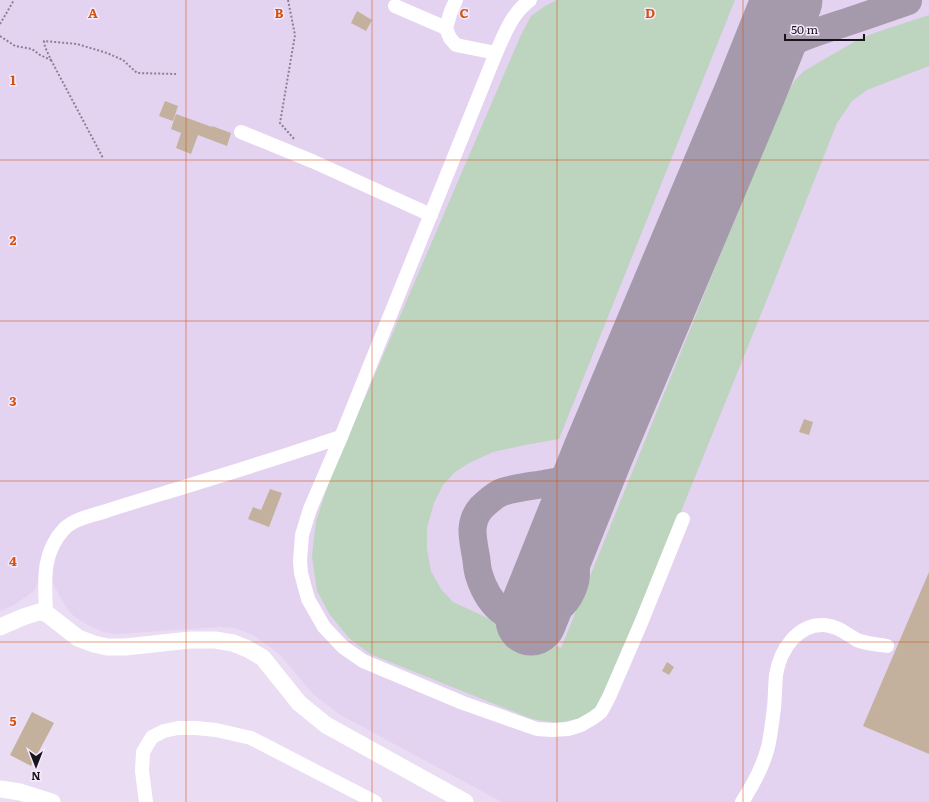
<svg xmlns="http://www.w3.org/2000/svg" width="929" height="802" font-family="Literata,serif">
<rect width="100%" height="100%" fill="#e9dcf3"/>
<polygon fill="#e4d2f1" points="0,0 929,0 929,802 502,802 348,719 339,714 313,694 282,657 274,650 253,635 235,628 220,627 117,634 103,632 86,624 75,617 68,610 60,597 53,583 38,583 34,591 14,605 0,611"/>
<polygon fill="#bdd4bf" points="557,0 735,0 559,439 525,445 493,452 469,463 454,473 443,485 434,503 427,528 427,549 431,571 441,589 453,602 492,620 561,648 785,95 795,80 804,71 859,39 877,32 929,15 929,66 867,90 852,101 837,123 774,282 608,692 598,708 582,718 557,723 532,719 370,654 349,638 330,615 317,591 312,556 316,521 330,479 520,37 531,16 545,6"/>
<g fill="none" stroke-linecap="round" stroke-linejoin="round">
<g stroke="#a49aac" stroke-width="28">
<path d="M 749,95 C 754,84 758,72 766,62 C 786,39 820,31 847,22 C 868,15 888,8 908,1"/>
<path d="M 576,508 C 575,518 572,530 572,541 C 573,555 579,572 574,585 C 569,600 560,610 546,615 C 512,629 489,607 479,575 C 477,569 477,563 476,557 C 473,539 468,523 481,508 C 486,503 494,496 500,493 C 511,488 532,486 544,484 C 549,483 555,482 559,481 C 574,475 586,463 598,453"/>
</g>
<polyline stroke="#a49aac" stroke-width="71" points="531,620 598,453 749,95 787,0"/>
</g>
<g fill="#c3b19d">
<polygon points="357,11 372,20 366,31 351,23"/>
<polygon points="165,101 178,106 173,121 159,116"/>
<polygon points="176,114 212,127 212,126 231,133 227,146 198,135 191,154 176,148 181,133 171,129"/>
<polygon points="804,419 813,422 809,435 799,432"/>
<polygon points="270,489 282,493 269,527 248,519 253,507 261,510"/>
<polygon points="929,572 929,754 863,726"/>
<polygon points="667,662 674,667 669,675 662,671"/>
<polygon points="32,712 54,723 31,766 10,755"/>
</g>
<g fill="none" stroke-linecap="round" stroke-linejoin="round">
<g stroke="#8a8191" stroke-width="2" stroke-dasharray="2 2" stroke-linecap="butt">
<polyline points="288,0 295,35 280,123 295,140"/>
<polyline points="0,24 14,0"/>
<polyline points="0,36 15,46 32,49 40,55 51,60 45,47 44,41 77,44 107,53 123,60 137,73 176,74"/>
<polyline points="51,60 103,158"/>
</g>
<g stroke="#fff" stroke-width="14">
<polyline points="456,0 451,11 446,28 450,38 456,45 496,53"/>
<path d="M 530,0 C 512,13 505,33 496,53 L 341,437 L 310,509 L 302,535 L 300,561 L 301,573 L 308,599 L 324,627 L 343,647 L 363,661 L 463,703 L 537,729 L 552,730 L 568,729 L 581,725 L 593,718 L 601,712 L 609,697 L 641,623 L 683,519"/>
<polyline points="395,6 446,28"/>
<polyline points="241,132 312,161 431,215"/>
<path d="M 46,613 C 45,582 41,554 64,529 C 74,519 90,516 103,512 C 139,500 176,490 213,478 C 256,465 298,451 341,437"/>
<polyline points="146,802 142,771 143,752 152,737 164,731 178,728 196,728 216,730 251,738 375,802"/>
<path d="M 742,802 C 753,785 763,767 768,747 C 771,734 772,722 774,708 C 775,697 775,686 776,675 C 780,650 797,624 824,625 C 838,626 846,634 857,640 C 866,644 877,644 887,646"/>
</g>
<g stroke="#fff" stroke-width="17">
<polyline points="0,627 23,617 39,612 46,613 78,638 94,644 107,647 125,647 190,640 215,640 233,643 248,649 263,658 299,703 326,725 465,802"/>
<polyline points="0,789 20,792 52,802"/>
</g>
</g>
<path fill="none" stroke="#d3520e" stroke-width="1" stroke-opacity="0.55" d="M 186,0 L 186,802M 372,0 L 372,802M 557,0 L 557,802M 743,0 L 743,802M 0,160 L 929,160M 0,321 L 929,321M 0,481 L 929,481M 0,642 L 929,642"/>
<g font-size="13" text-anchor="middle" font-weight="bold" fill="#d3520e" stroke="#f5eafd" stroke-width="3" stroke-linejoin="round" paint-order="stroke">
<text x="93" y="18">A</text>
<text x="279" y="18">B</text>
<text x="464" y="18">C</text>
<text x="650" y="18">D</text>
<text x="13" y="85">1</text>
<text x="13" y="245">2</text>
<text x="13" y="406">3</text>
<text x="13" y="566">4</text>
<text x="13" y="726">5</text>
</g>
<g transform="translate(36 766) rotate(180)" stroke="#f5eafd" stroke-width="3" paint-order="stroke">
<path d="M0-3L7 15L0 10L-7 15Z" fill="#18141c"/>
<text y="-6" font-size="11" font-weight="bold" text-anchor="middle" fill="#18141c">N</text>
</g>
<path d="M785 34v6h79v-6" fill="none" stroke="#18141c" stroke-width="2"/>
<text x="791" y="34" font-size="12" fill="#18141c" stroke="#f5eafd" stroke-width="3" paint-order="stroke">50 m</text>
</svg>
